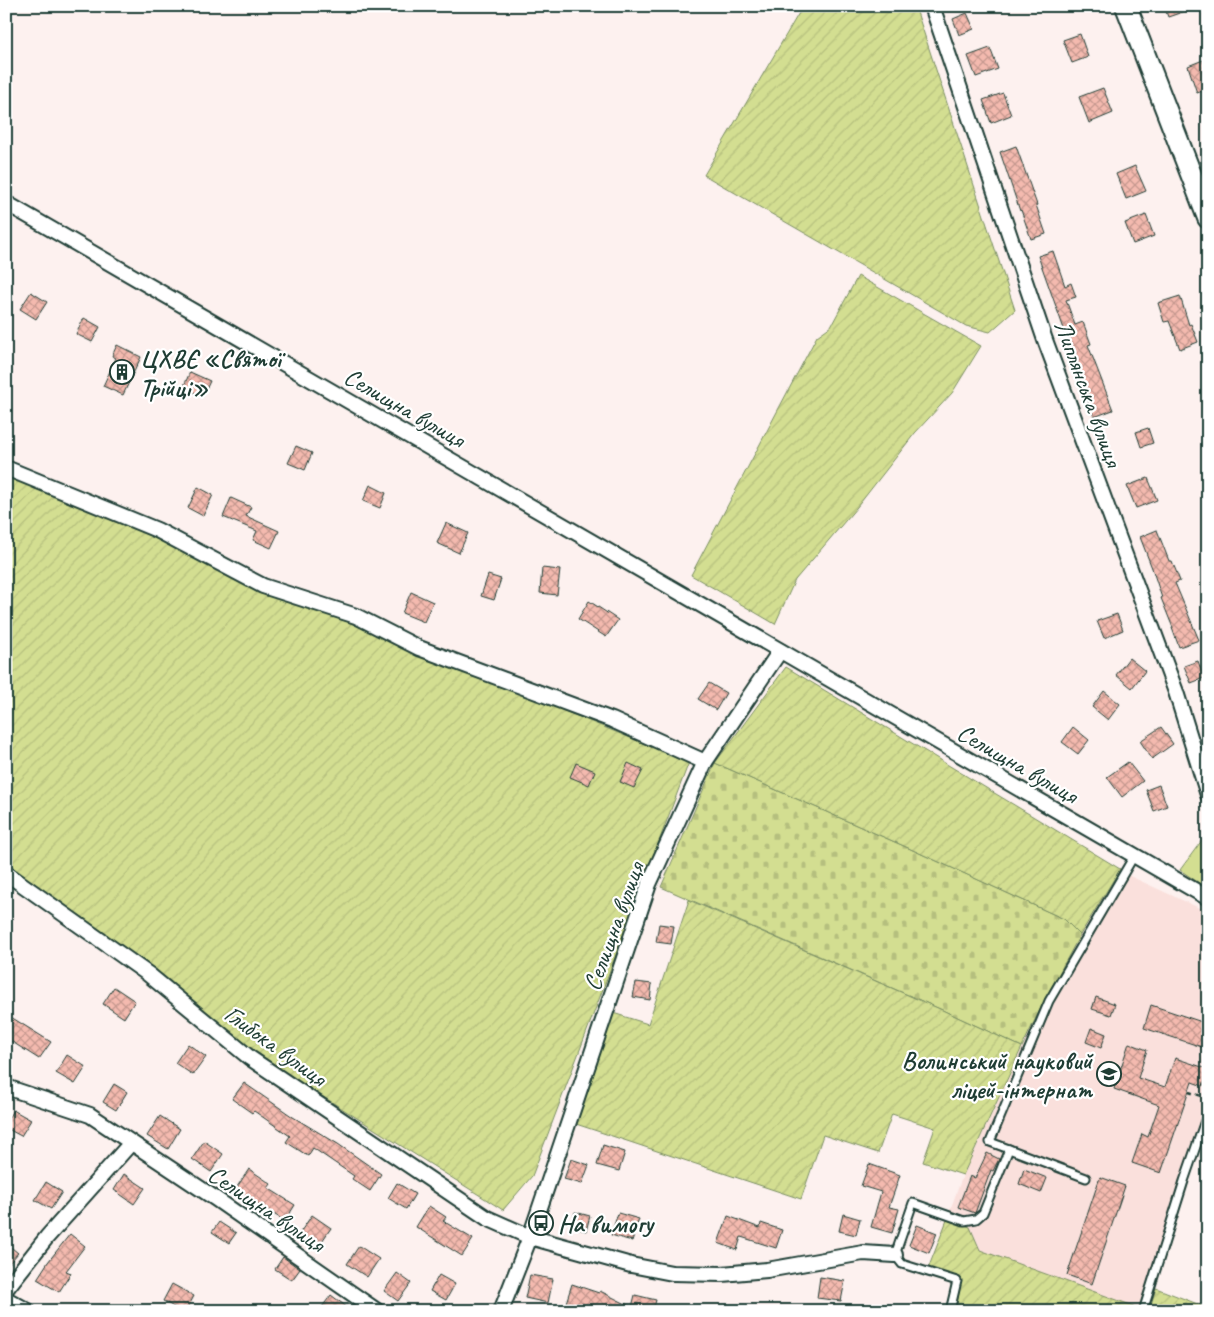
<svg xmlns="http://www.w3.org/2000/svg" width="1214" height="1317" font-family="Caveat,sans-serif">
<defs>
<pattern id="cemetery-stones" width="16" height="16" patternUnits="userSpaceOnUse" patternTransform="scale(1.25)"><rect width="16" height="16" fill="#d3de91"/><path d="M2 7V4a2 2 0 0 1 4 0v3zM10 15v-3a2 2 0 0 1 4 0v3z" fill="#b5bf7e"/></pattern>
<pattern id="garden-furrows" width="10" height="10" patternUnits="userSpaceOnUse" patternTransform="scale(1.25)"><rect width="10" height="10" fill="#d3de91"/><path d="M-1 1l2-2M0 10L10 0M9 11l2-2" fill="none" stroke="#b5bf7e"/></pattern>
<pattern id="building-cross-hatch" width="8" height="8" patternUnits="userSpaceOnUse" patternTransform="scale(1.25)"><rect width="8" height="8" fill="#f4baaf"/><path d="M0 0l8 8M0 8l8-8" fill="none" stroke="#c5988f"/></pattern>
</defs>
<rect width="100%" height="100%" fill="#fdf1ef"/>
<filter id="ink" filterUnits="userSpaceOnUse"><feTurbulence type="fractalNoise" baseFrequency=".02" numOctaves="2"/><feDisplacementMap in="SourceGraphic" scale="10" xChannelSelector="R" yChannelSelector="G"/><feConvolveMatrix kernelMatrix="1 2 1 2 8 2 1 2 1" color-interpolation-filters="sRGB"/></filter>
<g filter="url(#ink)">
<polygon fill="#fae0dc" points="1119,871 1208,912 1208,1102 1138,1311 956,1311 961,1280 928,1269 963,1175 1045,999 1080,935"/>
<polygon fill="#d3de91" stroke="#798e62" points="1208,832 1208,889 1180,870"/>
<polygon fill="url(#cemetery-stones)" stroke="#798e62" points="715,763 904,846 1064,919 1080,935 1045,999 1022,1047 940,1009 661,887"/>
<g fill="url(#garden-furrows)" stroke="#798e62">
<polygon points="803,6 915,6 1015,310 990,332 966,326 704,175"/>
<polygon points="858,276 981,346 952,393 915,433 857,507 795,580 775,624 691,575 817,336 831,326"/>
<polygon points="6,471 260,586 689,762 532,1176 503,1210 257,1055 6,868"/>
<polygon points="786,667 1120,869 1080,935 1064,919 904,846 715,763"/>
<polygon points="689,900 940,1009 1022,1047 963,1175 923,1162 935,1128 892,1114 878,1153 823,1135 801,1199 576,1124 613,1013 648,1024"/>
<polygon points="947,1220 970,1227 980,1250 1139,1308 1138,1311 956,1311 961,1280 928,1269"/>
<polygon points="1156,1288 1208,1308 1208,1311 1149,1311"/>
</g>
<g fill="url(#building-cross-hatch)" stroke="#1f3d34">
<polygon points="1164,6 1194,6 1194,8 1168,17"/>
<polygon points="967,13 974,29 959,35 953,19"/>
<polygon points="1080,34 1088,57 1072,63 1063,40"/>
<polygon points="990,48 998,69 976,77 968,56"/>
<polygon points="1203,60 1208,73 1208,89 1197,93 1188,66"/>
<polygon points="1103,88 1113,113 1089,123 1079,97"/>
<polygon points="1003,93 1011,115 991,123 983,100"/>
<polygon points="1016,146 1037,205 1036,205 1046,234 1031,239 1021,210 1020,211 1000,152"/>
<polygon points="1135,166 1146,191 1126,199 1116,174"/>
<polygon points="1146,215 1154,236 1133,244 1125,223"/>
<polygon points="1053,251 1065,286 1071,283 1076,297 1066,300 1075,325 1083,322 1091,344 1088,345 1113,410 1094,417 1087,399 1089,398 1074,362 1075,362 1063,329 1064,329 1038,256"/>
<polygon points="31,292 47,302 36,319 20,309"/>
<polygon points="1180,296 1189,325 1191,324 1198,342 1180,349 1169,321 1164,322 1158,303"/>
<polygon points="84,318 100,327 92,342 76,334"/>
<polygon points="117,345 141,357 123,395 103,386 116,358 112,356"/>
<polygon points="190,372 210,381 203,396 183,388"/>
<polygon points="1148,428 1153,443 1141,447 1136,432"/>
<polygon points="296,446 312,453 305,470 288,463"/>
<polygon points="1148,478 1157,500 1136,508 1127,486"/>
<polygon points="370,485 386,493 380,508 363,501"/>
<polygon points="198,487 213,495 203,516 188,508"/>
<polygon points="231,498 251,507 246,516 279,531 271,548 253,540 257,531 223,517"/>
<polygon points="446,523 468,533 459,553 437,543"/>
<polygon points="1157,530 1169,561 1172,561 1180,581 1175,583 1199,640 1179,647 1172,628 1173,628 1161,598 1162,598 1152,568 1140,537"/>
<polygon points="542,568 560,570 557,595 540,593"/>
<polygon points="488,575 501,579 494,600 481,596"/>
<polygon points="411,592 433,602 424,622 402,613"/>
<polygon points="589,601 618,620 606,637 578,619"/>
<polygon points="1117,614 1123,630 1104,638 1097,621"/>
<polygon points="1129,658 1145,671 1132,688 1116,675"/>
<polygon points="1198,661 1204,678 1191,683 1184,666"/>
<polygon points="709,683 726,693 716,710 698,699"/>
<polygon points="1104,691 1120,704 1108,720 1092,707"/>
<polygon points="1073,727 1089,740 1078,754 1062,742"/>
<polygon points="1161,727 1173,744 1152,759 1140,741"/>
<polygon points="1128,762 1143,781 1122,797 1107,777"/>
<polygon points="576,763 595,771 589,785 570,777"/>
<polygon points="628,763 643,770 634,788 620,782"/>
<polygon points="1159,785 1167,806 1154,811 1146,790"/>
<polygon points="659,924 674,926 671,944 656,942"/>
<polygon points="636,982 652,984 650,1000 633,997"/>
<polygon points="114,987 135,1001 124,1018 103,1004"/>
<polygon points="1096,997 1115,1004 1111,1015 1092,1009"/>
<polygon points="1151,1005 1208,1024 1208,1042 1205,1048 1144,1028"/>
<polygon points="6,1014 51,1042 39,1059 6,1038"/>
<polygon points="1091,1028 1106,1034 1101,1048 1086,1042"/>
<polygon points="1129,1043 1147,1050 1138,1078 1165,1087 1175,1058 1208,1069 1203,1086 1192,1082 1161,1173 1132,1163 1142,1134 1148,1137 1159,1105 1114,1089"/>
<polygon points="188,1044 206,1057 193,1075 175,1063"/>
<polygon points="67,1055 86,1067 75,1084 56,1073"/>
<polygon points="244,1083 293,1117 338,1144 381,1174 370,1191 352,1179 354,1176 313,1148 308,1156 286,1142 290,1136 254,1111 252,1113 232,1099"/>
<polygon points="114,1084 127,1092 116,1110 103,1102"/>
<polygon points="13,1110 31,1120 21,1136 6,1128 6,1122"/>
<polygon points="160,1116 180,1129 168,1149 147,1136"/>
<polygon points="204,1141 223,1154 211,1172 192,1159"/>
<polygon points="603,1145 625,1152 619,1171 597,1165"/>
<polygon points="987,1153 999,1159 993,1171 991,1170 975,1213 958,1207 970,1176 975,1178"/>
<polygon points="571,1159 589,1165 582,1184 564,1179"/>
<polygon points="869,1164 900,1175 889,1207 899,1209 892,1233 871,1227 881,1192 861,1186"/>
<polygon points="249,1169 271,1184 268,1188 295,1205 285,1221 257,1204 257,1205 235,1190"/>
<polygon points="1024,1169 1047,1178 1041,1193 1019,1184"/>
<polygon points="124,1174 145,1188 134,1204 114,1190"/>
<polygon points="1100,1177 1125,1186 1092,1284 1067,1275"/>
<polygon points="46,1182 62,1192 51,1209 35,1200"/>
<polygon points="397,1183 415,1194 406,1209 388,1198"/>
<polygon points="429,1206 446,1217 443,1221 473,1239 462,1256 416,1227"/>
<polygon points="575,1212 590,1216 586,1231 571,1227"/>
<polygon points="618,1213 639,1219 632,1241 611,1235"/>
<polygon points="843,1214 860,1219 856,1235 839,1231"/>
<polygon points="312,1215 331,1228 318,1247 299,1234"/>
<polygon points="728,1216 760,1228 761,1223 782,1230 776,1248 741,1237 737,1250 718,1243"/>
<polygon points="219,1222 236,1233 229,1243 212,1232"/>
<polygon points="917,1225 937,1233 929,1253 909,1245"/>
<polygon points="70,1234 85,1246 66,1271 71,1273 59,1292 37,1279 48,1262"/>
<polygon points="6,1243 18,1253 6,1267"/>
<polygon points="359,1246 379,1259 367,1277 347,1264"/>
<polygon points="283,1257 300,1269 292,1280 275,1269"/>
<polygon points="397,1273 411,1283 398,1301 384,1291"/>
<polygon points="439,1275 455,1284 446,1300 430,1291"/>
<polygon points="530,1275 553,1279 548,1303 525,1298"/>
<polygon points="820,1277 845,1281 841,1301 817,1298"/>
<polygon points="172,1284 194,1296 186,1311 181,1311 163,1301"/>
<polygon points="572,1284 599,1293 600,1291 632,1307 635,1295 656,1300 653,1311 598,1311 586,1305 585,1311 578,1311 565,1306"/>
<polygon points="331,1295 352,1311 319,1311"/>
</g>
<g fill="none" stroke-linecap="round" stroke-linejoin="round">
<defs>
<g id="lane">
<polyline points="1009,1149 990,1142 1049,1001 1134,856"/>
<polyline points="950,1311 957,1281 902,1264 895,1255 913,1203 964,1221 976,1219 983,1213 1009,1149 1086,1178"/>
<polyline points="1143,1311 1184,1181 1208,1112"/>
</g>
<g id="street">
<polyline points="932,6 1045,340 1176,692 1208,795"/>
<polyline points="6,203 1208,898"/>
<polyline points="6,468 157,530 263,586 356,616 419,648 612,720 705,762"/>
<polyline points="6,873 148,974 250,1058 487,1218 530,1237 631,1265 672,1273 722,1274 767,1270 863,1253 895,1255"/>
<polyline points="6,1087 90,1115 216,1199 377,1311"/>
<polyline points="6,1289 47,1237 131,1143"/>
<polyline points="6,1299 28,1311"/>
<polyline points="501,1311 530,1237 649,884 705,762 780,651"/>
</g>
<polyline id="secondary" points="1126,6 1208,218"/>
</defs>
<use href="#lane" stroke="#1f3d34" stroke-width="11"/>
<use href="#street" stroke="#1f3d34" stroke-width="18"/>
<use href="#secondary" stroke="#1f3d34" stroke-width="24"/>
<polyline stroke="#1f3d34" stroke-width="2.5" stroke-dasharray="4 4" stroke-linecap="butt" points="1189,1092 1208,1098"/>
<use href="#lane" stroke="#fff" stroke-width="7"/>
<use href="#street" stroke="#fff" stroke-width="14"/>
<use href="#secondary" stroke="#fff" stroke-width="20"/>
</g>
</g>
<defs>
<symbol id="building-ring" viewBox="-11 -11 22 22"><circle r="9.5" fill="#fff" stroke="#1f3d34" stroke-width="1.5"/><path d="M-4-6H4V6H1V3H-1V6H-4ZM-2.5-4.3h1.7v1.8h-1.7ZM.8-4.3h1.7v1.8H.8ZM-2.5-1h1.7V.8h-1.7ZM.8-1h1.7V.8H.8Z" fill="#1f3d34"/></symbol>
<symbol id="school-ring" viewBox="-11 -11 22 22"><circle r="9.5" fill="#fff" stroke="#1f3d34" stroke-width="1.5"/><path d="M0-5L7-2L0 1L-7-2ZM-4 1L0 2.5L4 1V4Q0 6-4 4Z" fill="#1f3d34"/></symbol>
<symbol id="bus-ring" viewBox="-11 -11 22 22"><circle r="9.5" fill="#fff" stroke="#1f3d34" stroke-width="1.5"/><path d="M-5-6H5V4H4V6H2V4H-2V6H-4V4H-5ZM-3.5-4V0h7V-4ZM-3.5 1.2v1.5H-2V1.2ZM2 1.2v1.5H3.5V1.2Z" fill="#1f3d34"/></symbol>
</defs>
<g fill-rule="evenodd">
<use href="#building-ring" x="108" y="358" width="28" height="28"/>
<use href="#school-ring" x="1095" y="1060" width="28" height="28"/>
<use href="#bus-ring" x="527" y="1209" width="28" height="28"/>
</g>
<g text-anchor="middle" stroke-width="4.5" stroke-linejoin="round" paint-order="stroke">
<g font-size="25" font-weight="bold" fill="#1f3d34" stroke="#fff" text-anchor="start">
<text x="140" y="367">ЦХВЄ «Святої<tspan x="140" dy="29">Трійці»</tspan></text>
<text x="1092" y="1069" text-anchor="end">Волинський науковий<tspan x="1092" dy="29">ліцей-інтернат</tspan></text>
<text x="558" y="1232">На вимогу</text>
</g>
<g font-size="25" fill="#1f3d34" stroke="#fff">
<text transform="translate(1089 393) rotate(70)" y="9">Липлянська вулиця</text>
<text transform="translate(405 407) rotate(30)" y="9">Селищна вулиця</text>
<text transform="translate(1018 763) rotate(30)" y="9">Селищна вулиця</text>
<text transform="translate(613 926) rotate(-70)" y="9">Селищна вулиця</text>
<text transform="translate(276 1045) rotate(36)" y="9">Глибока вулиця</text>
<text transform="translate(267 1208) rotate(34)" y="9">Селищна вулиця</text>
</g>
</g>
<rect width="1214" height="1317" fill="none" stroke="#fff" stroke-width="25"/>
<rect x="12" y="12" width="1189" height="1292" fill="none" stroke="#1f3d34" stroke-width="2" filter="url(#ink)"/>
</svg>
